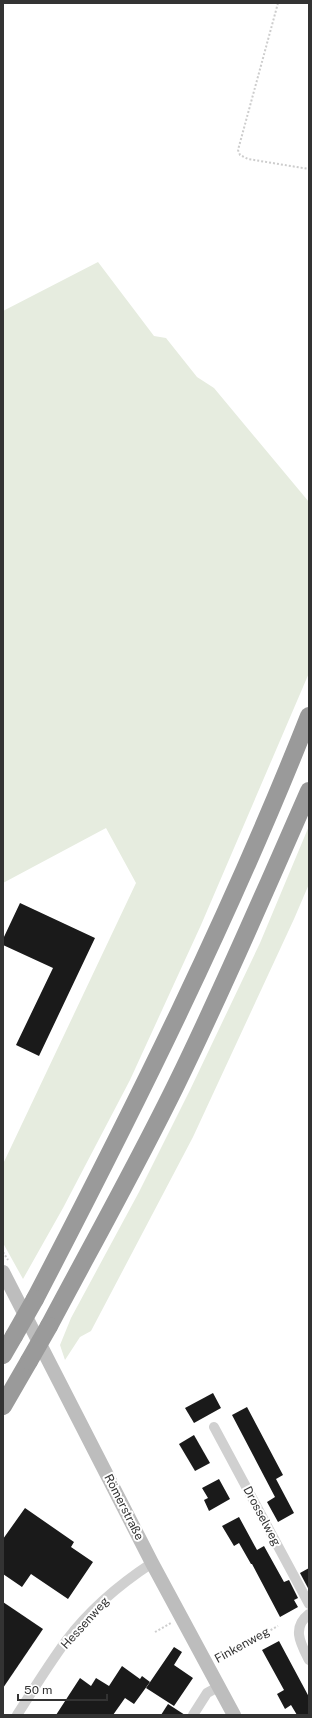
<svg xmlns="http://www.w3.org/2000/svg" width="312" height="1718" font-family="'Public Sans',sans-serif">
<rect width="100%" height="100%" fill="#fff"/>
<g fill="#e6ecdf">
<polygon points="98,262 154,336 166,338 197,377 214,388 309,502 309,673 201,925 130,1080 63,1208 23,1279 3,1243 3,1164 136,883 106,828 3,883 3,311"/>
<polygon points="309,826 309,884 294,919 193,1137 91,1331 80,1337 65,1360 60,1345 71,1318 139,1192 190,1090 260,943"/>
</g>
<g fill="#1a1a1a">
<polygon points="20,903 95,938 39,1056 16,1045 53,968 3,945 3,939"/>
<polygon points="213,1393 221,1408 194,1423 185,1408"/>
<polygon points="247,1407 283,1475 276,1479 294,1513 278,1522 267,1502 275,1497 232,1415"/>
<polygon points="194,1435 210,1463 195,1471 179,1444"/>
<polygon points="219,1479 230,1499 209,1511 204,1500 208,1498 202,1488"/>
<polygon points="25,1508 74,1542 71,1547 93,1562 68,1599 31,1574 22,1587 3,1574 3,1539"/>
<polygon points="239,1517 257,1550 264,1546 284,1582 289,1580 298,1598 294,1600 298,1607 280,1617 252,1564 251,1564 239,1543 234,1546 222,1526"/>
<polygon points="309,1568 309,1590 300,1573"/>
<polygon points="3,1602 43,1629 3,1688"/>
<polygon points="279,1641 309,1697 309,1715 297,1715 291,1705 285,1709 277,1694 284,1690 262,1650"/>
<polygon points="174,1647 182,1652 174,1665 193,1678 174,1706 146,1688"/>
<polygon points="122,1666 140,1679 142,1676 150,1682 134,1704 125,1698 113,1715 56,1715 80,1678 91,1686 96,1678 109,1686"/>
<polygon points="168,1704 185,1715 161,1715"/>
</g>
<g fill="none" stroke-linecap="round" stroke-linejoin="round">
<g stroke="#cdcdcd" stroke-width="2" stroke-dasharray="2 2" stroke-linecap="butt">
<polyline points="278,3 238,150 240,155 248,159 309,169"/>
<polyline points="3,1252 8,1260"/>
<polyline points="155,1632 171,1623"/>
<polyline points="218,1659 278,1626"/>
</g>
<g stroke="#d0d0d0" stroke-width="10">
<polyline points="214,1427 309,1604"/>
<path d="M 309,1614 C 291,1628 301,1644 309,1660"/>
<path d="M 17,1715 C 33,1690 49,1664 66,1641 C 90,1609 120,1584 152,1563"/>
<polyline points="193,1715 207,1693 218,1687"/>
</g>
<polyline stroke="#bdbdbd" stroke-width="14" points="3,1272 152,1563 234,1715"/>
<g stroke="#9a9a9a" stroke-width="18">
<path d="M 35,1299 C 134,1109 230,916 309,716"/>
<path d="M 49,1326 C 92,1245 137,1165 177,1083 C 224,987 266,889 309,791"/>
<polyline points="3,1355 14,1336"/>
<polyline points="3,1406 29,1361"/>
</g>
<g stroke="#9a9a9a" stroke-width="18">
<polyline points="14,1336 35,1299"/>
<polyline points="29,1361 49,1326"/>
</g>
</g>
<g text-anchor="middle" stroke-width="4" stroke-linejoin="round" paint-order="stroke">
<g font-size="12" fill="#333" stroke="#fff">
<text transform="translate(124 1507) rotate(63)" y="4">Römerstraße</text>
<text transform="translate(262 1516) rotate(62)" y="4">Drosselweg</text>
<text transform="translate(85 1623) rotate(-48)" y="4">Hessenweg</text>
<text transform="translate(242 1645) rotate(-29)" y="4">Finkenweg</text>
</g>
</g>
<rect width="312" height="1718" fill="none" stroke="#333333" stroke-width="8"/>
<path d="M18 1694v6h89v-6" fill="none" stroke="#333333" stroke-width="2"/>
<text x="24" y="1694" font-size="12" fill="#333333" stroke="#ffffff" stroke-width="3" paint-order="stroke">50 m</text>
</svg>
